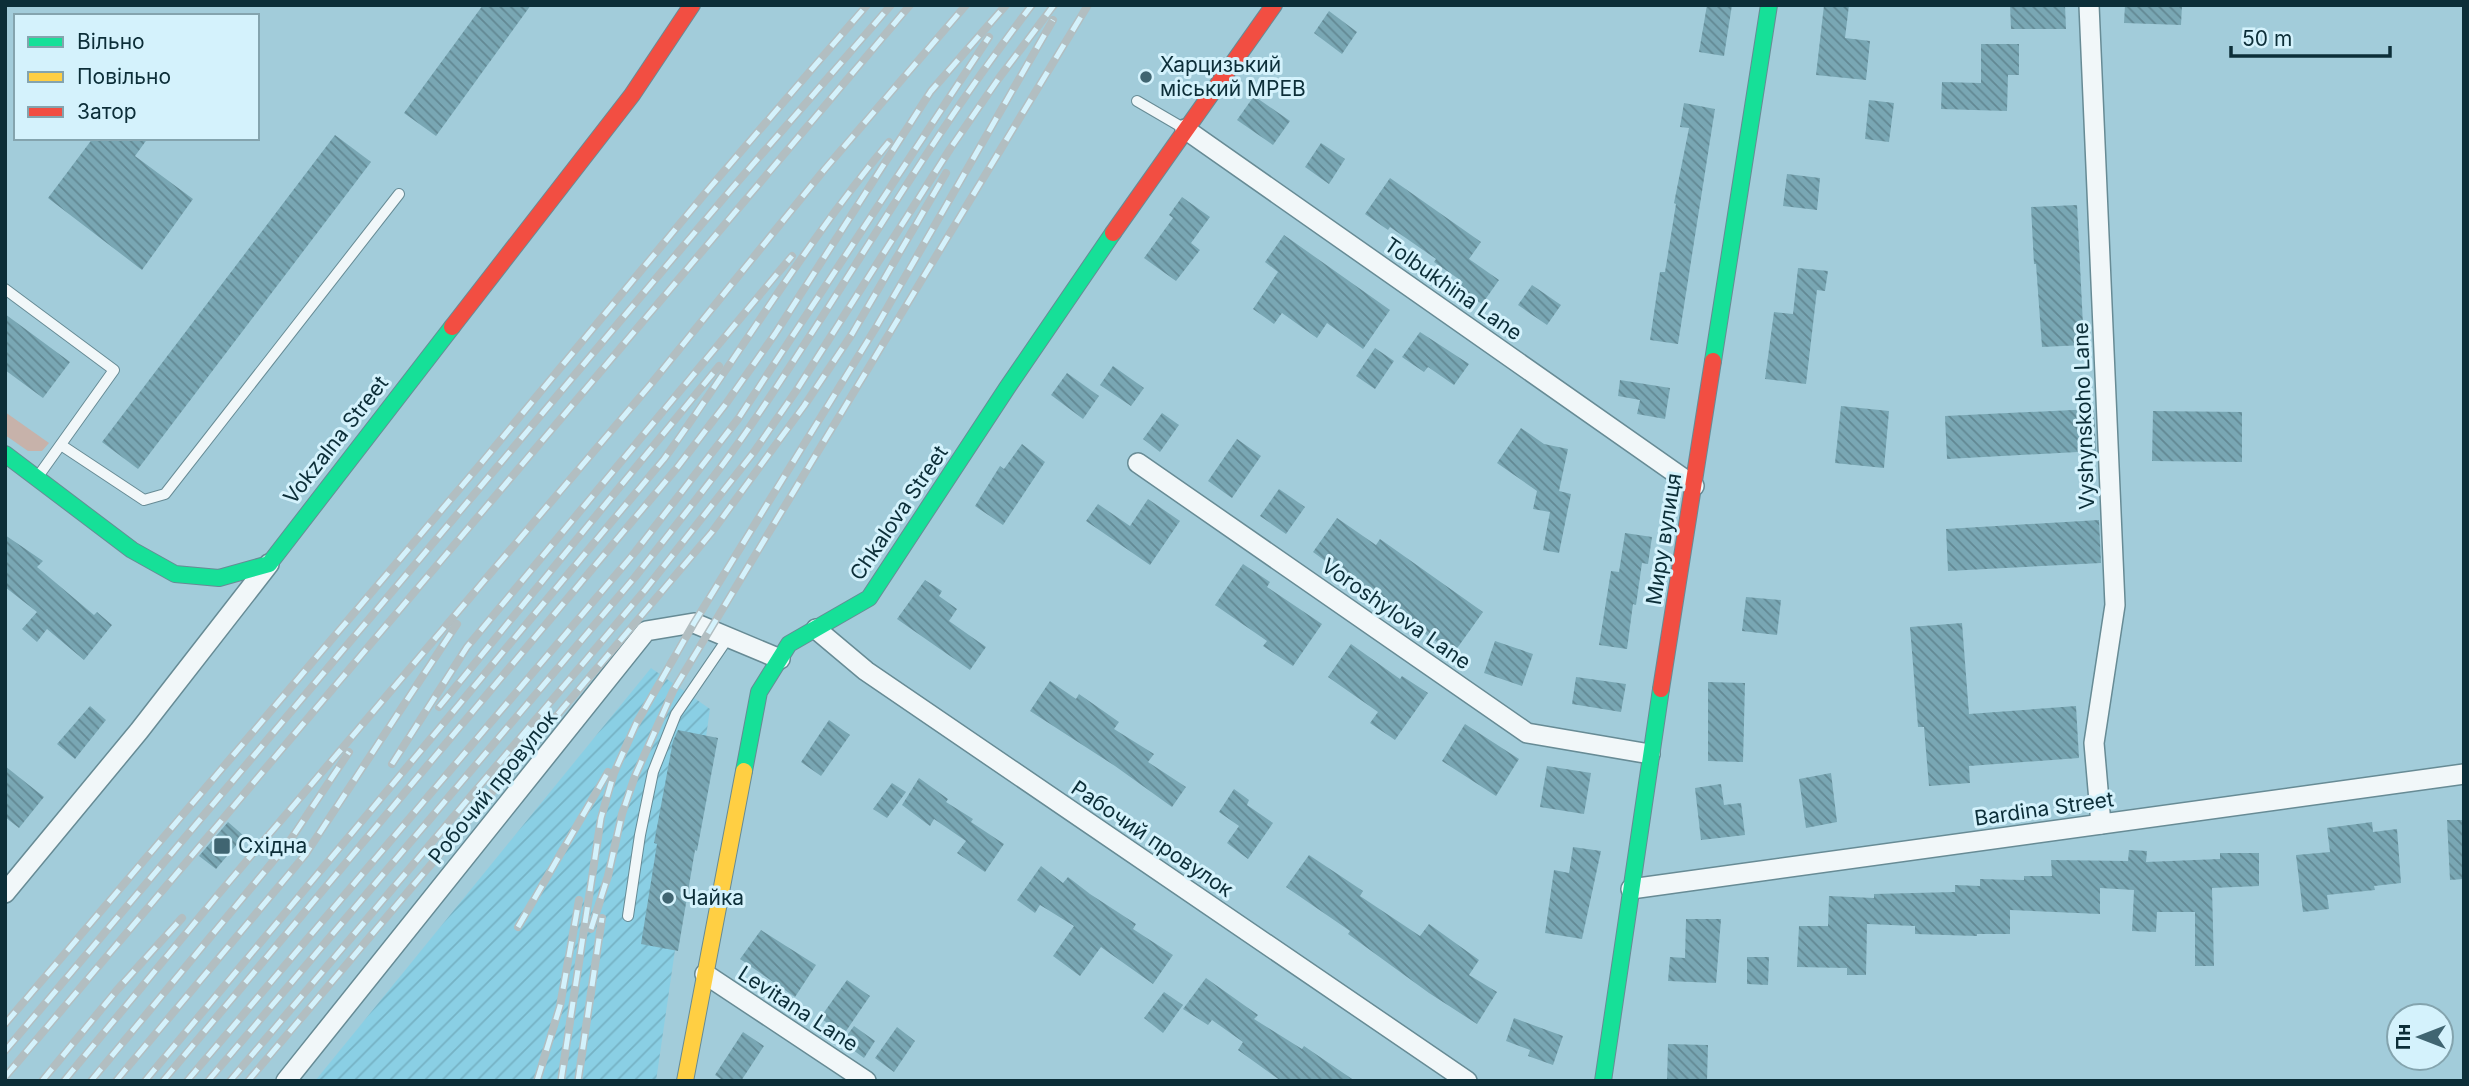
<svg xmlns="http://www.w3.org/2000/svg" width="2469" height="1086" font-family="Inter,sans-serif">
<defs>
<pattern id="industrial-furrows" width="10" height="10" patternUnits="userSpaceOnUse" patternTransform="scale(1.75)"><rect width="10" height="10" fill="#8acfe4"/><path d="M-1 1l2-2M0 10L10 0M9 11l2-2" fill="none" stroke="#76b2c4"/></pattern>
<pattern id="building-back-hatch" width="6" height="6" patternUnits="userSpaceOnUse" patternTransform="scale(1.75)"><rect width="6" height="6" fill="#79a7b4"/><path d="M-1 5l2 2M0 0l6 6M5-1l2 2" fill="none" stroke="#628893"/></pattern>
</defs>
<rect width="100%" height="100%" fill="#a2ccda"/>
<polygon fill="url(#industrial-furrows)" points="651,668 710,709 656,1081 315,1081"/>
<polygon fill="#c7b2aa" points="5,412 49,443 42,451 28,451 5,435"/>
<g fill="url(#building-back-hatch)">
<polygon points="483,5 531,5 436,136 404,113"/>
<polygon points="1707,5 1732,5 1724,56 1699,52"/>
<polygon points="1824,5 1849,5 1845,38 1870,41 1866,80 1816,75"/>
<polygon points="2010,5 2065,5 2066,29 2011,29"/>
<polygon points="2125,5 2182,5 2181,25 2124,23"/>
<polygon points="1329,11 1357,32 1342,54 1314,33"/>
<polygon points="1981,44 2019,44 2019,75 2008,75 2007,111 1941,109 1942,82 1981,83"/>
<polygon points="1254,96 1290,121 1273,145 1237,120"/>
<polygon points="1869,100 1894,103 1889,142 1865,139"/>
<polygon points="1684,103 1715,109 1678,344 1650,340 1660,272 1665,272 1676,204 1674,203 1689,128 1680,127"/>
<polygon points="335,135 371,162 138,469 102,442"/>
<polygon points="93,138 148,138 135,156 193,199 142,270 48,198"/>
<polygon points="1321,143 1345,159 1329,184 1305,167"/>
<polygon points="1787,174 1820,178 1817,210 1783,206"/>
<polygon points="1390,178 1481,242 1469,259 1499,280 1482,304 1459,288 1463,282 1434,262 1436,259 1390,227 1388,230 1365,214"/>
<polygon points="1182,197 1210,217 1191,243 1200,250 1176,281 1144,258 1173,218 1169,215"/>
<polygon points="2077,205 2084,345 2042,347 2036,264 2034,264 2031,207"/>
<polygon points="1284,235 1390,310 1363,349 1327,323 1317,338 1282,313 1274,324 1253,309 1278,272 1265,262"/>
<polygon points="1798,268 1828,271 1825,291 1817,290 1806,384 1765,379 1774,312 1793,314"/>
<polygon points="1532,285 1561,305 1547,325 1518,305"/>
<polygon points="5,314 70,362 43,398 5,370"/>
<polygon points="1420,332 1469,364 1454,385 1428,367 1424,372 1402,357"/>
<polygon points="1375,348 1394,361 1375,389 1356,376"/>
<polygon points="1113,366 1144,388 1131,406 1100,385"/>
<polygon points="1067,373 1099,396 1083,419 1051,395"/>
<polygon points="1620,380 1670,388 1665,419 1637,414 1640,400 1618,396"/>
<polygon points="1841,406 1889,411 1884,468 1835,463"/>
<polygon points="2094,409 2096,451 1947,459 1945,416"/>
<polygon points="2153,411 2242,412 2242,462 2152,461"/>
<polygon points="1162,413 1179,425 1160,452 1143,439"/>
<polygon points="1521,428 1544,444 1568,449 1559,491 1571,494 1559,553 1543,550 1550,512 1533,509 1537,491 1497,463"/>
<polygon points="1237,439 1261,456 1232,498 1208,481"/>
<polygon points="1022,444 1045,462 1003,525 975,506 1000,466 1004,469"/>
<polygon points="1279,489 1305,507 1286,534 1260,516"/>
<polygon points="1148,499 1180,521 1150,565 1086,521 1098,504 1130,526"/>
<polygon points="1337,518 1376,545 1380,539 1483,612 1453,654 1313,552"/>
<polygon points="2099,520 2101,563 1948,571 1946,529"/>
<polygon points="1625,533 1652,537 1648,564 1642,563 1636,605 1633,604 1627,649 1599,645 1611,571 1619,572"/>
<polygon points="5,535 43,561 37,567 94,615 97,612 112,625 84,660 47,629 37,642 22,629 37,612 5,587"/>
<polygon points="1243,564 1270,582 1267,587 1322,624 1293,666 1263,646 1267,641 1215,605"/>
<polygon points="925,580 942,591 939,596 957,609 949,621 986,647 970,670 897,619"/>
<polygon points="1746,597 1781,600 1777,635 1742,631"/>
<polygon points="1962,623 1969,714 2076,706 2079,758 1969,766 1970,783 1929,786 1924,727 1918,727 1910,627"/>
<polygon points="1495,641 1533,654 1522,686 1484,673"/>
<polygon points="1351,644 1400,679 1402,676 1428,693 1395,740 1370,723 1378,712 1328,677"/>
<polygon points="1576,677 1626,684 1621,712 1572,704"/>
<polygon points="1050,681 1076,699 1079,694 1119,722 1114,729 1154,754 1148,762 1186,787 1172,807 1115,766 1030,711"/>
<polygon points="1708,682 1745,683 1743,762 1708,761"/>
<polygon points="90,706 106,720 75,759 57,744"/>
<polygon points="829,720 850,735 821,776 801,762"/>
<polygon points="1465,724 1519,759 1496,796 1442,761"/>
<polygon points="678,730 718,738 697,851 695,850 678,951 641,944 657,844 654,843 673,741"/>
<polygon points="5,766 44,797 19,828 5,817"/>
<polygon points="1547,766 1591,773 1584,814 1540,807"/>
<polygon points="1831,773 1837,822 1806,828 1799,779"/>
<polygon points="919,778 948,799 946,802 973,819 971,822 1004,844 985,872 957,853 966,841 934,819 930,826 902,805"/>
<polygon points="892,783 906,792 887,818 873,809"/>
<polygon points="1721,784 1724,805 1741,803 1745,835 1701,840 1695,788"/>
<polygon points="1234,789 1249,800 1247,805 1273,823 1248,859 1227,843 1239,826 1219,812"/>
<polygon points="2447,820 2464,820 2464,879 2450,880"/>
<polygon points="228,822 244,836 216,869 199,856"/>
<polygon points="2372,822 2373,832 2397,829 2401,883 2374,886 2375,890 2327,895 2329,909 2303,912 2296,855 2330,852 2327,828"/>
<polygon points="1573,847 1601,851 1582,939 1545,933 1554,870 1569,873"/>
<polygon points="2129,850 2147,851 2146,862 2220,859 2220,853 2259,853 2259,886 2212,888 2214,966 2195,966 2195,912 2157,912 2156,932 2132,931 2134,890 2100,888 2100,914 2010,910 2010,934 1977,934 1977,936 1915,934 1915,926 1867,924 1866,975 1847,975 1847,968 1797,967 1799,926 1828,926 1829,896 1874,898 1874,894 1955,892 1955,885 1980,886 1980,879 2024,880 2024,876 2052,876 2051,860 2128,861"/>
<polygon points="1309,855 1363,891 1360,896 1420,936 1429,924 1479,960 1469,975 1497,992 1477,1024 1429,993 1348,934 1350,931 1286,887"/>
<polygon points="1041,866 1063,883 1068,877 1090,894 1136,924 1133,929 1173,955 1153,984 1101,947 1080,976 1053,956 1074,926 1040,905 1035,913 1017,900"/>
<polygon points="1686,919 1721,919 1716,983 1668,981 1670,957 1685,958"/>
<polygon points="761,930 816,965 795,997 740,959"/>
<polygon points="1747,957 1769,957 1768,985 1747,984"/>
<polygon points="1206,978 1258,1015 1254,1019 1302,1049 1304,1046 1355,1081 1281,1081 1238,1050 1243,1042 1212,1020 1208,1025 1183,1009"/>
<polygon points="847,980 870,996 844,1034 820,1018"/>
<polygon points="1164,992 1183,1005 1163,1033 1144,1018"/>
<polygon points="1514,1018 1563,1036 1553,1065 1528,1056 1530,1050 1506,1041"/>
<polygon points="854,1026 875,1041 864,1058 842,1042"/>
<polygon points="897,1027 915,1041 894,1072 875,1058"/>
<polygon points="743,1032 764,1046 741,1081 724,1081 715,1075"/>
<polygon points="1668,1044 1708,1045 1707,1081 1667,1081"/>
</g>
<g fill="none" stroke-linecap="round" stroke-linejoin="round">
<defs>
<g id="lane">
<polyline points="1137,101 1185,129"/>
<polyline points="5,289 114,370 39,475"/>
<polyline points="61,445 144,500 165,494 399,194"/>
<polyline points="628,916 640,835 653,772 676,714 728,638"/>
</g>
<g id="street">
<polyline points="2089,5 2115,605 2094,743 2101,824"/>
<polyline points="1185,129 1694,486"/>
<polyline points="1138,463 1527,733 1650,754"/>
<polyline points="816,629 866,671 1467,1081"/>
<polyline points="1631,889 2464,774"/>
<polyline points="5,893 139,731 269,564"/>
<polyline points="705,974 866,1081"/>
<polyline points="286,1081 646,631 694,623 780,659"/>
</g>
<g id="fast">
<polyline points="1713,361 1769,5"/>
<polyline points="5,454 132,550 175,574 219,578 269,564 452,327"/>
<polyline points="744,771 759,692 789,644 869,598 1007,388 1113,233"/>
<polyline points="1603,1081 1661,689"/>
</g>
<polyline id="slow" points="685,1081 744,771"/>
<g id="jam">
<polyline points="1113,233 1274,5"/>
<polyline points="452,327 632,95 692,5"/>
<polyline points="1661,689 1713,361"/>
</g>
</defs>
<use href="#lane" stroke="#678b95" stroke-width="12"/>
<use href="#street" stroke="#678b95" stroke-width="22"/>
<use href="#fast" stroke="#678b95" stroke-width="18"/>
<use href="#slow" stroke="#678b95" stroke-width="18"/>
<use href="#jam" stroke="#678b95" stroke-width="18"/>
<use href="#lane" stroke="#f1f7f9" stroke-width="10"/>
<use href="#street" stroke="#f1f7f9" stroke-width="19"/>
<use href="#fast" stroke="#16e098" stroke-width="16"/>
<use href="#slow" stroke="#ffcf43" stroke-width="16"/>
<use href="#jam" stroke="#f24e42" stroke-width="16"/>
<defs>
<g id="rail">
<polyline points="439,707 719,366"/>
<polyline points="392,764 467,647 792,256"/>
<polyline points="518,927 608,772"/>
<polyline points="591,929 608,876 622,814 635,776 673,691 1088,5"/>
<polyline points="5,1024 478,467 707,191 867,5"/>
<polyline points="5,1051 728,193 891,5"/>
<polyline points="5,1077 910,5"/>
<polyline points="42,1081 117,990 182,918"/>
<polyline points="64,1081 216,897 651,384 824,170 966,5"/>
<polyline points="91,1081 289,842 349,752"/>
<polyline points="116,1081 305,855 457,624"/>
<path d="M 145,1081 L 664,459 C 740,354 806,242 889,142"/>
<polyline points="163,1081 676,469 725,405 775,334 931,91 1006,5"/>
<polyline points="187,1081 636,551 738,419 989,37"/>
<path d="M 208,1081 L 635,577 C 674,527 715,478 751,425 C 846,286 929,138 1032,5"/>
<polyline points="230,1081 645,590 754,452 796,391 950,149 999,78 1054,5"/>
<polyline points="248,1081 712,532 804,406 852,334 946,173"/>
<polyline points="537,1081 560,1006 579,900"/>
<polyline points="561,1081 601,818 614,773 636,724 694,623 875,329 1053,20"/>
<polyline points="578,1081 602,918"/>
</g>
</defs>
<use href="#rail" stroke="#b2bec1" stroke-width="8"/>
<use href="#rail" stroke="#d4f2fc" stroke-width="5" stroke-dasharray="16" stroke-linecap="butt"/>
</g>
<g fill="#406571" stroke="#d4f2fc" stroke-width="2.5">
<circle cx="1146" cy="77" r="7"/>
<rect x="213" y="837" width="18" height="18" rx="3.5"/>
<circle cx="668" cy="898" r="7"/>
</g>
<g text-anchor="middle" stroke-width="6" stroke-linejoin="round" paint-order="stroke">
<g font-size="21" fill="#0c2e38" stroke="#d4f2fc" text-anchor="start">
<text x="1160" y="72">Харцизький<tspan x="1160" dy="24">міський МРЕВ</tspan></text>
<text x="238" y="853">Східна</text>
<text x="682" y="905">Чайка</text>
</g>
<g font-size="21" fill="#0c2e38" stroke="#d4f2fc">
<text transform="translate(1453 289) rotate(35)" y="7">Tolbukhina Lane</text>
<text transform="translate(2084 416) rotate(-92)" y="7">Vyshynskoho Lane</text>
<text transform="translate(336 440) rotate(-52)" y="7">Vokzalna Street</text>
<text transform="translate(899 513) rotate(-56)" y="7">Chkalova Street</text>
<text transform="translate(1664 539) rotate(-81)" y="7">Миру вулиця</text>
<text transform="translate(1396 614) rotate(35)" y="7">Voroshylova Lane</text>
<text transform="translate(493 787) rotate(-51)" y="7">Робочий провулок</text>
<text transform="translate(2044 809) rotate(-8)" y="7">Bardina Street</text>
<text transform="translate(1152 839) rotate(34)" y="7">Рабочий провулок</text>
<text transform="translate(798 1009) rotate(33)" y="7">Levitana Lane</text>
</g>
</g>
<rect width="2469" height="1086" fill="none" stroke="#0c2e38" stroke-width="14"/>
<rect x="14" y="14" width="245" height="126" fill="#d4f2fc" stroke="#84a4ae" stroke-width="2"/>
<rect x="28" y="37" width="35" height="10" fill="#16e098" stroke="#84a4ae" stroke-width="2"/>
<text x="77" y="49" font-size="21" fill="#0c2e38">Вільно</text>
<rect x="28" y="72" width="35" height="10" fill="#ffcf43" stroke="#84a4ae" stroke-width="2"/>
<text x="77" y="84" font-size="21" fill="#0c2e38">Повільно</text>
<rect x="28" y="107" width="35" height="10" fill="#f24e42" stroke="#84a4ae" stroke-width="2"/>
<text x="77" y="119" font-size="21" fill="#0c2e38">Затор</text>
<g transform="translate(2420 1037) rotate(270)"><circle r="33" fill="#d4f2fc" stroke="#84a4ae" stroke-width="2"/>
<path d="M0-5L12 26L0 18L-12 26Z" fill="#406571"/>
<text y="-10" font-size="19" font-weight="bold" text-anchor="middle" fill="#0c2e38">Пн</text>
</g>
<path d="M2231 46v10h159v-10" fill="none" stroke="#0c2e38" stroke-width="3.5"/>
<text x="2242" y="46" font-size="21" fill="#0c2e38" stroke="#d4f2fc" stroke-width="5" paint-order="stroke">50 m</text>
</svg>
